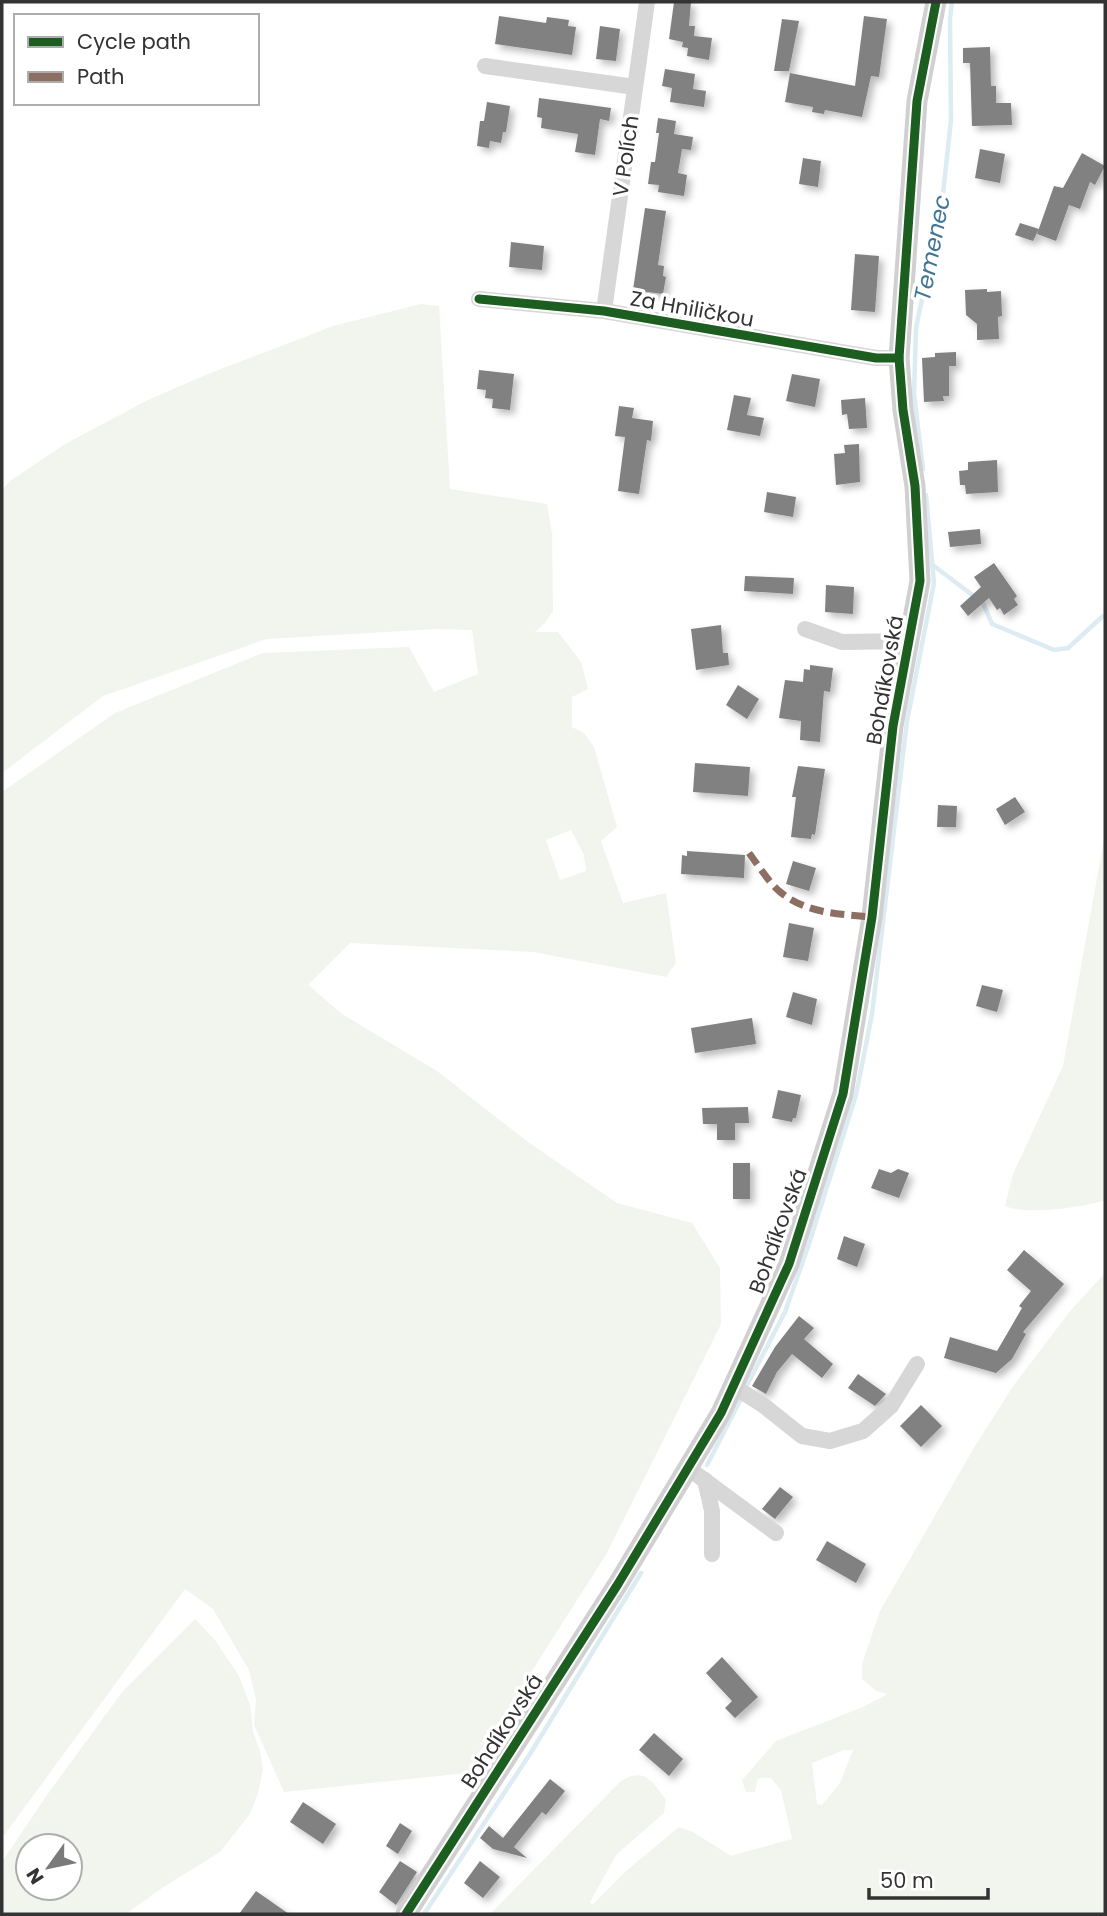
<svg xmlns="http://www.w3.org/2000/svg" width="1107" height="1916" font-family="Poppins,sans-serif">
<defs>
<filter id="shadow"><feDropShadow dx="4.5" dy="4.5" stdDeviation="3.5" flood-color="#0004"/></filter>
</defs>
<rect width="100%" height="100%" fill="#fff"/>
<g fill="#f1f5ed" fill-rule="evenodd">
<path d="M 421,304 L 439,306 L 450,489 L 547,504 L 552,534 L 553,611 L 544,624 L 535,632 L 558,632 L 581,662 L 588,689 L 572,697 L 572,727 L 584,733 L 594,747 L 617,827 L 601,841 L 623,903 L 666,893 L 676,963 L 666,977 L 533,952 L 350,943 L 308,985 L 342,1014 L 437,1071 L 528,1142 L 617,1203 L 692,1223 L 720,1268 L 721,1324 L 607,1553 L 467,1773 L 284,1792 L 254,1725 L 256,1699 L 249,1670 L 213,1609 L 185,1589 L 2,1838 L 2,792 L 115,713 L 263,653 L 409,647 L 434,692 L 478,674 L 472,630 L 436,629 L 267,639 L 103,696 L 2,773 L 2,490 L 10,481 L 65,444 L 148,400 L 203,376 L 333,326 ZM 571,830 L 584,855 L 586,871 L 560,880 L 546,840 Z"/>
<path d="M 1105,834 L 1105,1200 C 1082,1208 1026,1215 1005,1206 L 1013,1174 L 1063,1066 Z"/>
<path d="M 1105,1273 L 1105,1914 L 490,1914 L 621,1781 C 645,1767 652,1781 666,1800 L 664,1813 L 616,1855 L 590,1902 L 592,1905 L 626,1871 L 679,1827 L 693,1832 L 731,1856 L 792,1839 L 781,1790 L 771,1778 L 758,1778 L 755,1792 L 746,1792 L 742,1780 L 776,1741 L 863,1707 L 888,1694 L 876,1691 L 862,1679 L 862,1664 L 880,1611 L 975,1446 L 1014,1385 L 1071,1310 ZM 844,1750 L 853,1750 L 840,1783 L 822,1805 L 817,1804 L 812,1763 Z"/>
<path d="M 195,1619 L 215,1640 L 239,1676 L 250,1705 L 253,1732 L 260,1751 L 263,1769 L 258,1793 L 250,1814 L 220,1852 L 162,1888 L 126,1914 L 2,1914 L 2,1862 L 47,1795 L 123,1691 ZM 28,1846 L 70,1846 L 70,1888 L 28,1888 Z"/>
</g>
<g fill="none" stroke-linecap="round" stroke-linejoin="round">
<g stroke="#ddebf3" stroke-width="4.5">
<polyline points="923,469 914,394 916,328 942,203 951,120 950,19 952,2"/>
<polyline points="934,566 983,603 992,624 1054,650 1068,648 1103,616 1105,616"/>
<polyline points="745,1389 785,1312 808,1247 856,1095 872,1014 907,721 934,583 926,495"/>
<polyline points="707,1465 742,1397"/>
<polyline points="424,1914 530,1754 641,1573"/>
</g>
</g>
<g fill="#818181" filter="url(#shadow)">
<polygon points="674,2 691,2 689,26 695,26 694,36 712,38 709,60 687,56 688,48 682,47 683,42 669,39"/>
<polygon points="499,16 546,23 547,17 569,20 568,26 576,27 572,55 495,44"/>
<polygon points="864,16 887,19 879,77 871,76 862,117 825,110 824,114 812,112 813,107 785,102 790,73 855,86"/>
<polygon points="782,19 799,21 789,71 774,71"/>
<polygon points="600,26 620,29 616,61 596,59"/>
<polygon points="990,47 991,86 996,86 996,103 1011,103 1012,125 972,126 970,63 963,63 963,48"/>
<polygon points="665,69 695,74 693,89 706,91 704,107 670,102 672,88 662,86"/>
<polygon points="539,98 611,108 609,121 600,119 595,155 575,152 578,134 541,128 542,118 537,117"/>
<polygon points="487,102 510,106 506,132 503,132 501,143 490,141 489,148 477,146 480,121 484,121"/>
<polygon points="658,118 676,121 674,134 693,137 691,150 682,149 678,173 687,175 684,196 658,192 659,185 648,184 651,162 655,162 659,133 656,133"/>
<polygon points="980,149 1005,154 1000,183 975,178"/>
<polygon points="1082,153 1105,166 1095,185 1090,182 1080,209 1069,205 1056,241 1037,234 1054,186 1063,188"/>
<polygon points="803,158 821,161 818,187 799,184"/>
<polygon points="645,208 666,211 658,265 664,266 663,276 666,277 663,294 633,290"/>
<polygon points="1020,223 1039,229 1033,241 1015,235"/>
<polygon points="511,242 544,246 542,270 509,267"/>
<polygon points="855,254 879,256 875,312 851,310"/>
<polygon points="987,289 987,292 1001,291 1002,316 998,317 999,339 977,340 977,324 966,315 965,290"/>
<polygon points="956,352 956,366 949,366 949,396 943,396 944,401 924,402 922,358 935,357 935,353"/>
<polygon points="479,370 514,374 510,410 492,408 493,399 485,398 486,390 477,389"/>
<polygon points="792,374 820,379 815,407 786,401"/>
<polygon points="734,395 751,398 747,415 764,418 760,436 727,430"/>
<polygon points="865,398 867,428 849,429 847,414 842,415 841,400"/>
<polygon points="619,406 634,408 632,418 653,421 651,441 647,440 639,494 618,491 625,437 615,436"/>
<polygon points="859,444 860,482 836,485 834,454 845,453 844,445"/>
<polygon points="997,460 998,492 966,494 965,485 960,485 959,471 968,470 968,462"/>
<polygon points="767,492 796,497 793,517 764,512"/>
<polygon points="980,529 981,544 950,547 948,532"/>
<polygon points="994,563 1017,596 1014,599 1018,605 1004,615 1000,608 997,610 989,598 968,616 960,606 981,587 974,577"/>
<polygon points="745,576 794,578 793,594 744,591"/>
<polygon points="826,585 854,587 853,614 825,612"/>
<polygon points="721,625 723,653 728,653 729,665 696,670 691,629"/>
<polygon points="810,665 833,668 830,692 824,691 820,742 800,740 801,721 779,718 785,680 803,682 804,669 810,670"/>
<polygon points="738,685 759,699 747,719 726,705"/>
<polygon points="695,763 750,767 748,796 693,792"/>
<polygon points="798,766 825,769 815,835 812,834 811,839 791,837 796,797 792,797"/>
<polygon points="1015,797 1025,812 1005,825 996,809"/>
<polygon points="938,805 957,806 956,827 937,827"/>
<polygon points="687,851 745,855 744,878 681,874 682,855 687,856"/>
<polygon points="793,861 816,868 809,891 786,884"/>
<polygon points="789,923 814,928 808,961 783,957"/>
<polygon points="982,985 1003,990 997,1012 976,1006"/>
<polygon points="793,992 817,999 812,1025 786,1017"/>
<polygon points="752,1018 756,1044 695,1053 691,1028"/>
<polygon points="778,1090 801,1095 796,1118 793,1118 792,1122 772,1118"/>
<polygon points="748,1107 749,1123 735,1123 735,1140 717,1140 717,1124 703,1124 702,1108"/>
<rect x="733" y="1163" width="17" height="36"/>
<polygon points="879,1169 891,1173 898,1169 909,1173 899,1198 871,1188"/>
<polygon points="844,1236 865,1244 857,1267 837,1259"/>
<polygon points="1024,1250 1064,1284 1023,1332 1026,1334 1012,1359 996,1373 944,1358 950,1337 997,1351 1022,1308 1019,1306 1031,1291 1007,1270"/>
<polygon points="799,1316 814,1328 804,1339 833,1364 822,1378 792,1354 777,1372 766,1394 752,1386 775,1347"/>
<polygon points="858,1374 886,1394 875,1406 848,1388"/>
<polygon points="921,1405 942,1426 921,1447 900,1426"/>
<polygon points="780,1487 793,1497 775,1519 762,1509"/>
<polygon points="827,1541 866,1564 856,1583 816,1560"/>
<polygon points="722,1657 758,1697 735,1718 725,1708 732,1701 706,1673"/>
<polygon points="654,1733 683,1759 669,1776 639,1750"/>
<polygon points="550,1779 565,1791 546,1815 542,1812 514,1847 527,1858 493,1849 480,1838 489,1826 503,1838"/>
<polygon points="303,1802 336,1824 323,1844 290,1822"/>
<polygon points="400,1823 412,1831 398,1854 386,1846"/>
<polygon points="400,1861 417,1872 396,1905 379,1892"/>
<polygon points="480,1861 500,1877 483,1898 464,1883"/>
<polygon points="256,1891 289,1914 239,1914"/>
</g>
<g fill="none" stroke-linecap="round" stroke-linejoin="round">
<g stroke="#d7d7d7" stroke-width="16">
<polyline points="485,66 635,87"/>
<polyline points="479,299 604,311 876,358 899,358"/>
<polyline points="604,311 647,2"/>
<polyline points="805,629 842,642 909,641"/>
<polyline points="733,1386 763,1405 802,1436 830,1441 863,1431 891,1406 917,1364"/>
<polyline points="688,1468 776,1533"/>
<polyline points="705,1480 712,1511 712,1554"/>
</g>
<polyline stroke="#d0d0d0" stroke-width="21" points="406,1914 618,1584 721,1413 789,1264 843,1094 872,917 893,726 920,581 915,486 903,410 899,358 917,101 936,2"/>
<path stroke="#8d6e63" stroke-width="7" stroke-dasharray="14 7" stroke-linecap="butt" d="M 749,853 C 758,865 768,881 779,891 C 806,914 840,914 872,917"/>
<defs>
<g id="cycleway">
<polyline points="479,299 604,311 876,358 899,358"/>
<polyline points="406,1914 618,1584 721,1413 789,1264 843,1094 872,917 893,726 920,581 915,486 903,410 899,358 917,101 936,2"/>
</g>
</defs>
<use href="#cycleway" stroke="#fff" stroke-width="13"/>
<use href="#cycleway" stroke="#1b5e20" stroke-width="9"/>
</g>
<g text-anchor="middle" stroke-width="7" stroke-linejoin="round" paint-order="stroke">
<g font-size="21" fill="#333" stroke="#fff">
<text transform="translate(626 156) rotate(-82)" y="7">V Polích</text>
<text transform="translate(692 309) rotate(10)" y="7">Za Hniličkou</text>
<text transform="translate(885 680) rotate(-80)" y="7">Bohdíkovská</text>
<text transform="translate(778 1231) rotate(-70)" y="7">Bohdíkovská</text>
<text transform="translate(502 1731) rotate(-57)" y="7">Bohdíkovská</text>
</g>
<g font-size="23" font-style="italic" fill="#3f7597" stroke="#fff">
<text transform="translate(932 248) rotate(-79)" y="8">Temenec</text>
</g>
</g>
<rect width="1107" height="1916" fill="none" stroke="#333333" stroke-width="7"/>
<rect x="14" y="14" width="245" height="91" fill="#ffffff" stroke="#adadad" stroke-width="2"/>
<rect x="28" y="37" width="35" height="10" fill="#1b5e20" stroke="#adadad" stroke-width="2"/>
<text x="77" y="49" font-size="21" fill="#333333">Cycle path</text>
<rect x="28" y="72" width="35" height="10" fill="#8d6e63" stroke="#adadad" stroke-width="2"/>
<text x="77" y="84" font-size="21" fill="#333333">Path</text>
<g transform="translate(49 1867) rotate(237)"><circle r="33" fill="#ffffff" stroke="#adadad" stroke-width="2"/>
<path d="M0-5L12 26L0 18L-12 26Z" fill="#7a7a7a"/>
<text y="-10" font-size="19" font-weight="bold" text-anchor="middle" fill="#333333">N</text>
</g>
<path d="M869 1888v10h119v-10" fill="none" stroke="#333333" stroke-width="3.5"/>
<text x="880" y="1888" font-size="21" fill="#333333" stroke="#ffffff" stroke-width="5" paint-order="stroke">50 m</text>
</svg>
